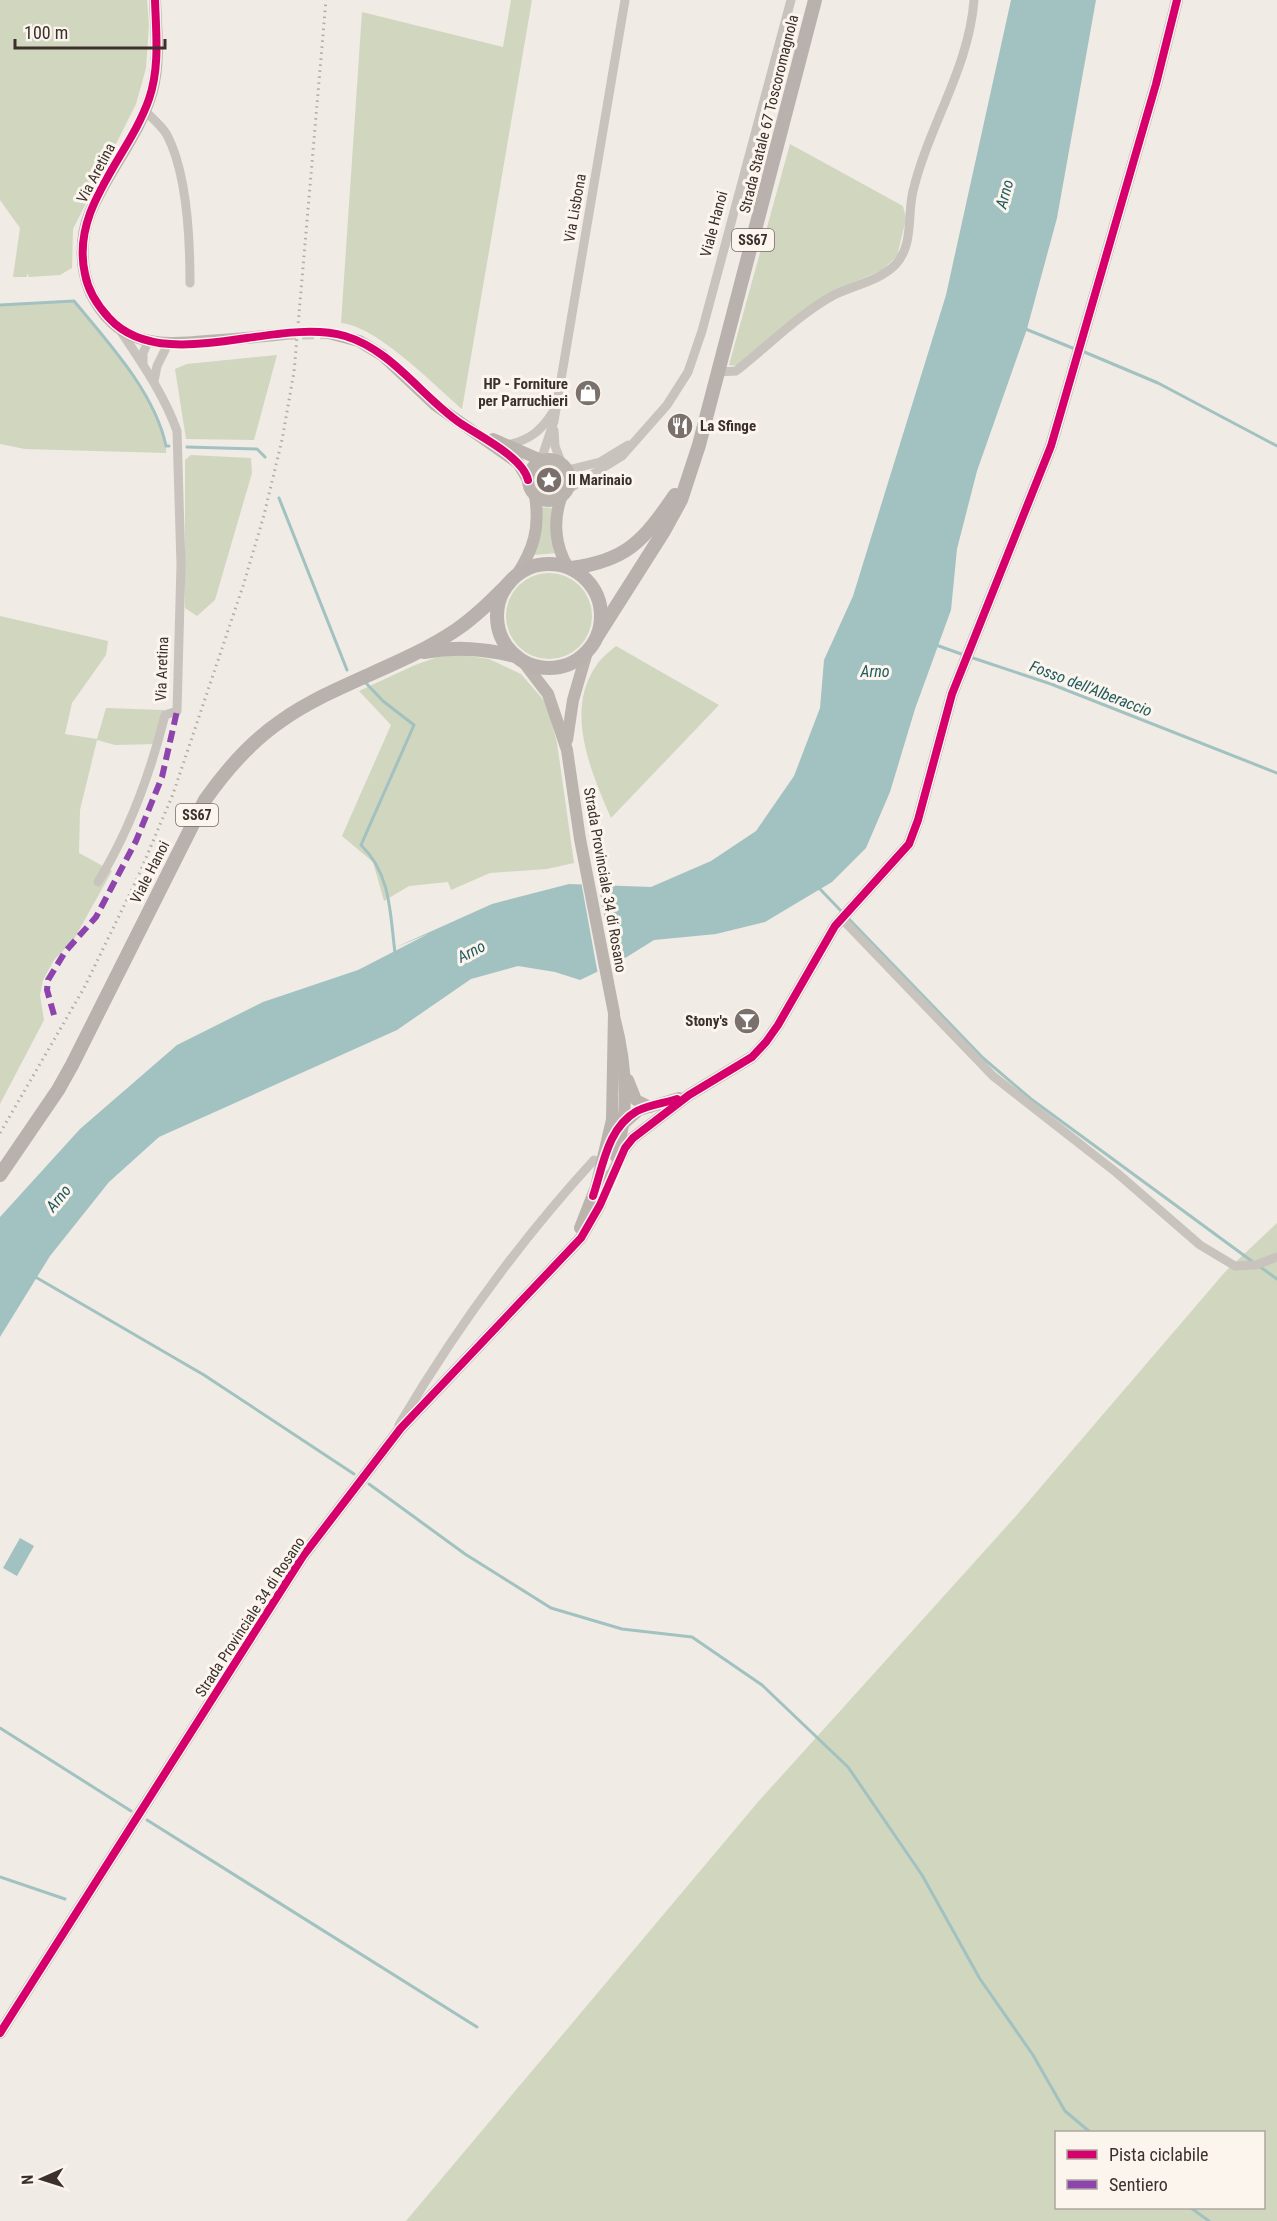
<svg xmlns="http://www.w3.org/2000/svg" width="1277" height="2221" font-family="'Roboto Condensed',sans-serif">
<rect width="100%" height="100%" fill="#f0ebe5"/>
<g fill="#d1d6bf" fill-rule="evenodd">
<polygon points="0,0 147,0 149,25 146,68 136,104 73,229 72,268 60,275 29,277 27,273 27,277 13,277 20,228 0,200"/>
<path d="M 511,0 L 532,0 L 462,409 C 434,385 377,326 341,323 L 362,12 L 503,47 Z"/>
<polygon points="790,144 903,206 906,219 897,256 882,270 829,293 737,366 729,365"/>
<path d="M 74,301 C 101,332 170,412 166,453 L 25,449 L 0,444 L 0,305 Z"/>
<polygon points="277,355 254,440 186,439 175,369 187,364"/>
<polygon points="191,455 251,458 252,473 215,600 197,616 185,608 185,460"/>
<circle cx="549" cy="480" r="13"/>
<polygon points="540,507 553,508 557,553 534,555"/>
<circle cx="549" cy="616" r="43"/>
<polygon points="0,616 108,641 106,655 72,703 65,734 97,739 106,708 164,710 156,744 115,745 97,740 80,810 79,853 112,871 74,939 54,960 43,980 40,995 44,1020 0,1104"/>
<path d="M 616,646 L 719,705 L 611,818 C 592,774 564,712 596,666 C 601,658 609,652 616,646 Z"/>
<polygon points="449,653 489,659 521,674 547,704 557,743 574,863 547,869 490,873 451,890 448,882 409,886 384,901 373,862 342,836 391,725 359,691 415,665"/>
<path d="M 1277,1223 L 1277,2221 L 406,2221 L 758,1802 L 1016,1516 L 1225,1272 ZM 1056,2132 L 1264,2132 L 1264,2208 L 1056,2208 Z"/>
</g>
<g fill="#a1c2c1">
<polygon points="1011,0 1096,0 1057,218 1027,329 977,471 957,549 951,610 915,709 890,792 866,848 832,882 765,922 716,934 654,940 622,960 580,980 555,972 518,966 471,979 397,1030 159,1137 109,1182 50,1256 0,1337 0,1217 80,1129 177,1045 263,1002 358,970 428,934 394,948 492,904 569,884 651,887 711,861 756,831 794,776 820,708 824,660 853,596 946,295"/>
<polygon points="20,1538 34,1546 17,1576 3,1568"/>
</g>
<polygon fill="#f0ebe5" points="581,881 598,882 614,967 598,975"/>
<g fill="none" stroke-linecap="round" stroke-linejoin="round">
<g stroke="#a1c2c1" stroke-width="3">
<path d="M 0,305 L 74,301 C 108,342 155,393 166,446 L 169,446"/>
<polyline points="1023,328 1075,349"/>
<polyline points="1082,351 1158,383 1277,446"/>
<polyline points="187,447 257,449 265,457"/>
<polyline points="279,498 347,670"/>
<polyline points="936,645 964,655"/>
<polyline points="970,657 1051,684 1277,773"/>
<path d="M 364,681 L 383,701 L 414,725 L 361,845 C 391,874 390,913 395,953"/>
<polyline points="819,888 843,913"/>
<polyline points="848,918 983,1058 1031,1099 1253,1262"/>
<polyline points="1259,1266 1277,1279"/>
<polyline points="32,1275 204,1375 354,1474"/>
<polyline points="369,1484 465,1554 551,1608 622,1629 692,1637 762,1685 848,1767 922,1875 980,1979 1033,2055 1065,2111 1090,2132"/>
<polyline points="0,1728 131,1811"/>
<polyline points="147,1820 477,2027"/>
<polyline points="0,1877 65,1899"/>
<polyline points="1191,2208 1209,2221"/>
</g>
<polyline stroke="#ccc6c0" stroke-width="12" stroke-dasharray="12 6" stroke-linecap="butt" points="284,334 328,333"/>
<g stroke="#c9c3be" stroke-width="9">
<path d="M 145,111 C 152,118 162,126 167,135 C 187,173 190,241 190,283"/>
<polyline points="143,364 143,353 148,342"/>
<path d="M 718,372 L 736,371 C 768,346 799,314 834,295 C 854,285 879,281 895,265 C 914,246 907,215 913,191 C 929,125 969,68 974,0"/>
<polyline points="154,381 157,366 168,344"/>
<polyline points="554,430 555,446 561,462"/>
<path d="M 507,445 C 530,440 541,431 553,412"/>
<polyline points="541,460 554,421 625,0"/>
<polyline points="568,470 600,462 628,445"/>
<polyline points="569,489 622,456 667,405 688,372 702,331 791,0"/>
<path d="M 98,882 C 130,830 150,775 165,715 L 177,711 L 181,565 L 177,431 C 164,394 141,362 120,330"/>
<polyline points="841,918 993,1076 1117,1173 1200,1245 1235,1266 1256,1265 1277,1257"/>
<path d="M 399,1425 C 455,1330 519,1242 594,1160"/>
</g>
<g stroke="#bab3ae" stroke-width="12">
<path d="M 155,0 C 156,30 160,61 152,91 C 140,135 107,171 90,213 C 80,238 80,268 91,293 C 117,345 156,346 207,341 C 233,339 259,337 284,334"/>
<polyline points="328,333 359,341 382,355 434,404 518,463 528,480"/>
<polyline points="493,439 541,460"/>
<circle cx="549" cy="480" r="21"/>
<path d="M 561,498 C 553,521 555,547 568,567"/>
<path d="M 516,576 C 534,549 540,528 535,496"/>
<polyline points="522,660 548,694 567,750 580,839 614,1013 612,1120 596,1187 580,1228"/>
<polyline points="567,740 573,700 587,652"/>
<path d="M 614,1016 C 626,1061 630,1111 616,1157"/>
<polyline points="628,1080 636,1100 650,1107"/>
<polyline points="621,1126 639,1110 679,1098"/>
<polyline points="608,1183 625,1148 633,1138 689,1095 752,1057 766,1042 778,1025 835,926 909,844 918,820 952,694 1051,446 1156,84 1177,0"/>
<polyline points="0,2033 303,1556 401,1428 581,1238 600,1205 610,1176"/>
</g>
<g stroke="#b8b1ad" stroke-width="14">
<circle cx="549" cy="616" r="52"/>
<path d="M 571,568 C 627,561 644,540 675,495"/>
<polyline points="598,635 664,531 681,500 699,445 815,0"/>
<path d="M 424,652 C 457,646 484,649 516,656"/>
<path d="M 0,1175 L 58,1090 L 72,1065 L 205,800 C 226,770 249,743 281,721 C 335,683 401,667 456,630 C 475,617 491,601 508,584"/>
</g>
<polyline stroke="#b1aca8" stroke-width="3" stroke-dasharray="1.5 4.5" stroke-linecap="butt" points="0,1133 84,988 137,879 173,794 243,586 264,515 282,440 294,372 326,0"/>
<polyline stroke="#8e44ad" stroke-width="6" stroke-dasharray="12 6" stroke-linecap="butt" points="54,1015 47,990 48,980 65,952 96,917 136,841 162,777 177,711"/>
<defs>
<g id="cycleway">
<path d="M 155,0 C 156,33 160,67 149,99 C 129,157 70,208 85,274 C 88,291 97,305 109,318 C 163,377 275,316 345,336 C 392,350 421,396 460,423 C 479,436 523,457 528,480"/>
<path d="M 593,1196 C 603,1167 607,1128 637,1111 C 649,1105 665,1103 677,1099"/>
<polyline points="0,2033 303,1556 401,1428 581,1238 600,1205 625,1148 633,1138 689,1095 752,1057 766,1042 778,1025 835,926 909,844 918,820 952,694 1051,446 1156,84 1177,0"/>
</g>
</defs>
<use href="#cycleway" stroke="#fbf5ee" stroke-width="11"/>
<use href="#cycleway" stroke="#d6006c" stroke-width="8"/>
</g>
<defs>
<symbol id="shop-disc" viewBox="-11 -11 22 22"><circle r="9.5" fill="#7a716c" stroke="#fbf5ee"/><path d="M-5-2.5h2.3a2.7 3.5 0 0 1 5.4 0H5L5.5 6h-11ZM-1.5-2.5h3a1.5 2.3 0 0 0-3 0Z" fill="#fff"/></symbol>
<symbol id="restaurant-disc" viewBox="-11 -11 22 22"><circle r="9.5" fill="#7a716c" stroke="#fbf5ee"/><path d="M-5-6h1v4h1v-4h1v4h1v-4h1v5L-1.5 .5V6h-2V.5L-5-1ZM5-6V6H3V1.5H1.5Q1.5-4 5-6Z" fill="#fff"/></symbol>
<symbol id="sight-disc" viewBox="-11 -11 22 22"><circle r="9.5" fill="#7a716c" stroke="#fbf5ee"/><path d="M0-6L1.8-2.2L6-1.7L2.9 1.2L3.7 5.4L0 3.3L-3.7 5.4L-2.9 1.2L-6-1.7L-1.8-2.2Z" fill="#fff"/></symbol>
<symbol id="bar-disc" viewBox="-11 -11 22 22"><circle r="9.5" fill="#7a716c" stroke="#fbf5ee"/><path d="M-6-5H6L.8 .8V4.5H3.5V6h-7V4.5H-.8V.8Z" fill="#fff"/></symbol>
</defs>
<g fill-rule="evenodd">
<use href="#shop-disc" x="573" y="378" width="30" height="30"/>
<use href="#restaurant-disc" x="665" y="411" width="30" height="30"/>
<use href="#sight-disc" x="534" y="465" width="30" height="30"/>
<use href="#bar-disc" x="732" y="1006" width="30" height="30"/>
</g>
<g text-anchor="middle" stroke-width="6" stroke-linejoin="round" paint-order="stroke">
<g fill="#fbf5ee" stroke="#756b66" stroke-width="1.5">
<rect x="732" y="229" width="42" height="22" rx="4.5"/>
<rect x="176" y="804" width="42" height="22" rx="4.5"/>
</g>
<g font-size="14" font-weight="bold" fill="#3b302b">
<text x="753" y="245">SS67</text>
<text x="197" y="820">SS67</text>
</g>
<g font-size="15" fill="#3b302b" stroke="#fbf5ee">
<text transform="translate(769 114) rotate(-76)" y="5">Strada Statale 67 Toscoromagnola</text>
<text transform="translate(96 173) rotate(-62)" y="5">Via Aretina</text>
<text transform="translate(575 208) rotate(-80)" y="5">Via Lisbona</text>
<text transform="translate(714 224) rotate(-75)" y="5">Viale Hanoi</text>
<text transform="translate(162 669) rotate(-88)" y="5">Via Aretina</text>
<text transform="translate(150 872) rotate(-63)" y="5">Viale Hanoi</text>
<text transform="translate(605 880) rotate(80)" y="5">Strada Provinciale 34 di Rosano</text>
<text transform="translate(250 1617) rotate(-57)" y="5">Strada Provinciale 34 di Rosano</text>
</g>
<g font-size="15" font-weight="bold" fill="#3b302b" stroke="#fbf5ee" text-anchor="end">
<text x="568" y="389">HP - Forniture<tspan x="568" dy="17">per Parruchieri</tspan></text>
<text x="700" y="431" text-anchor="start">La Sfinge</text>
<text x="568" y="485" text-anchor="start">Il Marinaio</text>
<text x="728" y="1026">Stony's</text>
</g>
<g font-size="16" font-style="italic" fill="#1f5a5e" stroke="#fbf5ee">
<text transform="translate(1004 194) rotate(-75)" y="6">Arno</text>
<text x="875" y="677">Arno</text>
<text transform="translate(1091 688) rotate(21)" y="6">Fosso dell'Alberaccio</text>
<text transform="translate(471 951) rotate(-28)" y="6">Arno</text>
<text transform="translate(58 1198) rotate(-51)" y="6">Arno</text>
</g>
</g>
<rect x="1055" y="2131" width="210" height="78" fill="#fbf5ee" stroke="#aea6a0" stroke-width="1.5"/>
<rect x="1067" y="2150" width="30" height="9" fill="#d6006c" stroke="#aea6a0" stroke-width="1.5"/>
<text x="1109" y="2161" font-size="18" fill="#3b302b">Pista ciclabile</text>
<rect x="1067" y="2180" width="30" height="9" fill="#8e44ad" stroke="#aea6a0" stroke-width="1.5"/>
<text x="1109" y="2191" font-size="18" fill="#3b302b">Sentiero</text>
<g transform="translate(42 2179) rotate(267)" stroke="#fbf5ee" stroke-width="4.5" paint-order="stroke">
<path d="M0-4.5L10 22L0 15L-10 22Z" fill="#3b302b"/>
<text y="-9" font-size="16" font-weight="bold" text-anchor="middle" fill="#3b302b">N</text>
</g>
<path d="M15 39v9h150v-9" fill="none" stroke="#3b302b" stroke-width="3"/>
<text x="24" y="39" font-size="18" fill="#3b302b" stroke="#fbf5ee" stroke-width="4.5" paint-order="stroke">100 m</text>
</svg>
